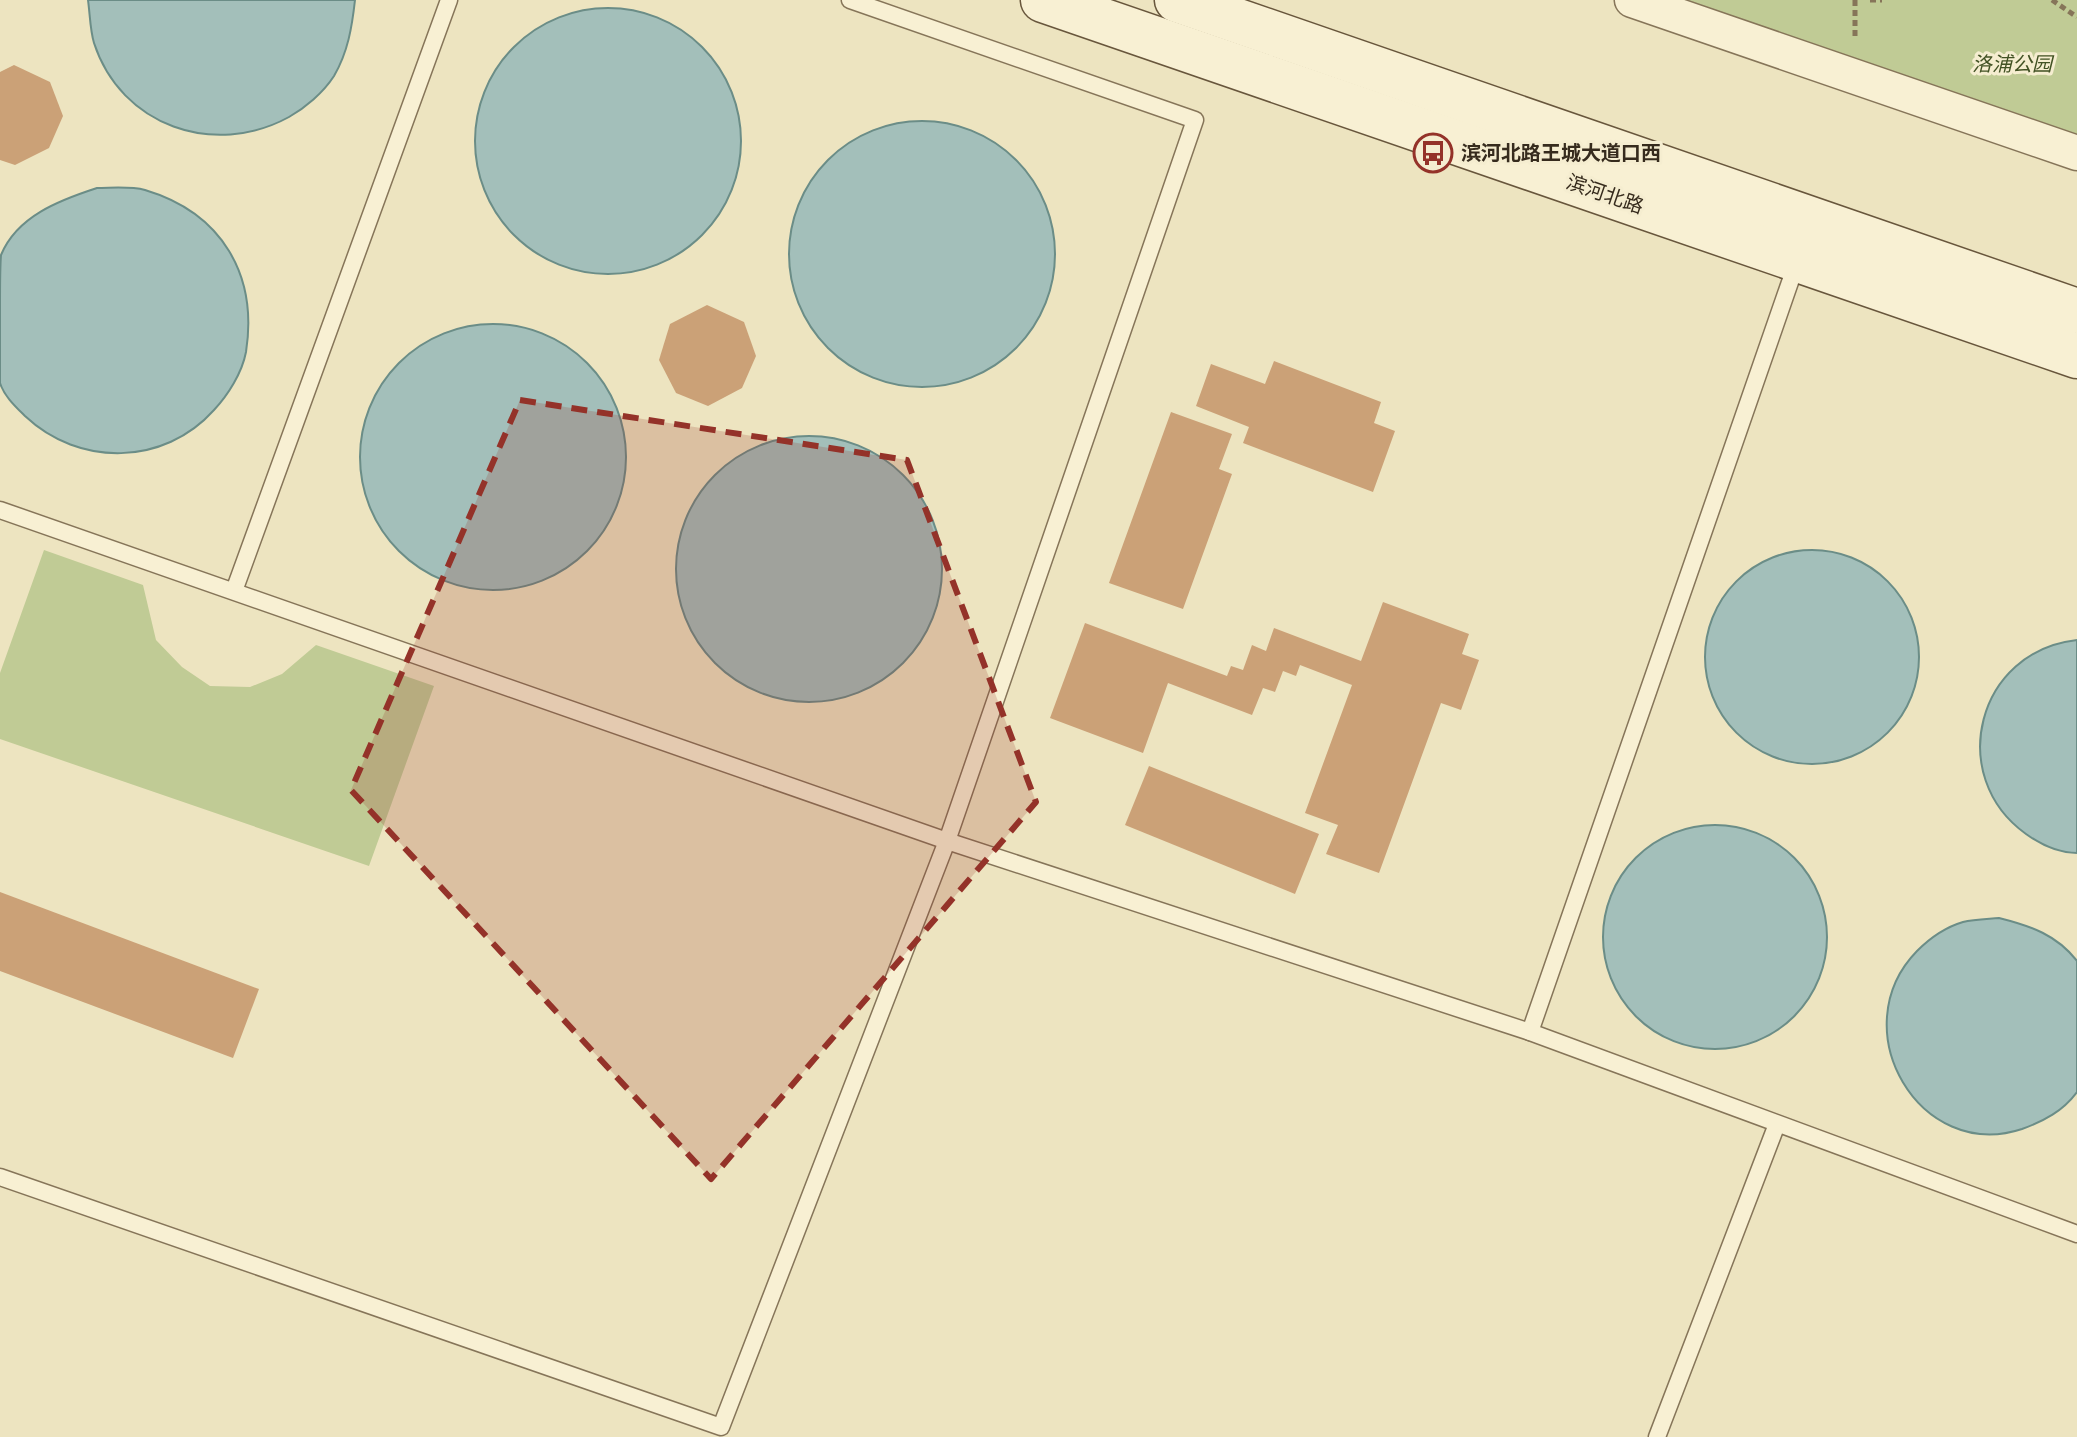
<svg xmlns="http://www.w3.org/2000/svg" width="2077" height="1437" font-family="'Times New Roman','Noto Sans SC',serif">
<rect width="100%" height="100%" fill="#ede4c0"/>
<g fill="#c0cb95">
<polygon points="1632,0 2077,0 2077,153"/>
<polygon points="44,550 143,585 156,640 182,667 210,686 250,687 282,674 316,645 434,686 369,866 0,739 0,673"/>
</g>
<g fill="#a3bfba" stroke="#6b8d87" stroke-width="2">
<path d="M 88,0 L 355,0 C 352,27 348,52 334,76 C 323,93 305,108 289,117 C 214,158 121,126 94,43 C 90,30 90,14 88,0 Z"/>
<circle cx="608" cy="141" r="133"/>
<circle cx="922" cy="254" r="133"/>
<path d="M 97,188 C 112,188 130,186 145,190 C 222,213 258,275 246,352 C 242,373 228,395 214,410 C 164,466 79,467 25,416 C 16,407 4,396 0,383 C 0,367 0,322 0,304 C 0,290 0,268 1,255 C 17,216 60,200 97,188 Z"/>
<circle cx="493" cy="457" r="133"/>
<circle cx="809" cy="569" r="133"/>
<circle cx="1812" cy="657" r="107"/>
<path d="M 2077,640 L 2077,853 C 2059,853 2040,844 2026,834 C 1945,776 1977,651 2077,640 Z"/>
<circle cx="1715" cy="937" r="112"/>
<path d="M 1999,918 C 2031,926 2057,935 2077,961 L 2077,1092 C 2063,1111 2044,1121 2022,1129 C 1920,1163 1841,1029 1917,951 C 1929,939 1946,927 1963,922 C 1974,919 1988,919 1999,918 Z"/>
</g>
<g fill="#cba177">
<polygon points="14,65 50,82 63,116 49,148 15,165 0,160 0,72"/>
<polygon points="707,305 744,322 756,356 742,388 708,406 676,393 659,360 670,324"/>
<polygon points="1274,361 1381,402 1374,423 1395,431 1373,492 1243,443 1249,427 1196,406 1211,364 1265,384"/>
<polygon points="1171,412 1232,434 1219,469 1232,474 1183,609 1109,583"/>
<polygon points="1383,602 1469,634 1462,654 1479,660 1461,710 1441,703 1379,873 1326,854 1338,825 1305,813 1352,685 1300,665 1296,676 1283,671 1275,692 1263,688 1252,715 1168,683 1143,753 1050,718 1085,623 1227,676 1231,666 1243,670 1252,645 1266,651 1274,628 1361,661"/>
<polygon points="1149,766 1319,834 1295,894 1125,825"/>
<polygon points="0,892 259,989 233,1058 0,971"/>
</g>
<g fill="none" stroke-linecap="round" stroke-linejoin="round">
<defs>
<g id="lane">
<polyline points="0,510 947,841 1530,1032 2077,1234"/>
<polyline points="234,591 449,0"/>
<polyline points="1530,1032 1797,262"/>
<polyline points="0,1177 721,1427 947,841 1195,120 850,0"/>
<polyline points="1657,1437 1777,1124"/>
</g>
<polyline id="street" points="1632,0 2077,153"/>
<g id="secondary">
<polyline points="1043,0 2077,356"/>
<polyline points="1177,0 2077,311"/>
</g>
</defs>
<use href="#lane" stroke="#867559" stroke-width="19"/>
<use href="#street" stroke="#867559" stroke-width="37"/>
<use href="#secondary" stroke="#68563c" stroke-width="47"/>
<g stroke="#867559" stroke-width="5" stroke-dasharray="6 4" stroke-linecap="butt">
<polyline points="1855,0 1855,39"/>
<polyline points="1870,0 1882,0"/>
<polyline points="2052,0 2077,17"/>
</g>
<use href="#lane" stroke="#f8f0d3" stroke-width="16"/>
<use href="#street" stroke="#f8f0d3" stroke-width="34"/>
<use href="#secondary" stroke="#f8f0d3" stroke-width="44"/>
</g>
<path fill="#943229" fill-opacity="0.2" stroke="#943229" stroke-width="6" stroke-dasharray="16 10" stroke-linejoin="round" d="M 520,400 L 907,460 L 1036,802 L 711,1179 L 351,790 Z"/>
<defs>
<symbol id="bus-ring" viewBox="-11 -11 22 22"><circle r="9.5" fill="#f5edd0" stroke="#943229" stroke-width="1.5"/><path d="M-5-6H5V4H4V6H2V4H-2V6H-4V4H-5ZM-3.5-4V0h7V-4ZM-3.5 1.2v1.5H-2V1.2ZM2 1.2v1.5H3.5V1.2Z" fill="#943229"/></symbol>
</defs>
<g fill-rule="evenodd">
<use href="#bus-ring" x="1411" y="131" width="44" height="44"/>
</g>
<g text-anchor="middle" stroke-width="6" stroke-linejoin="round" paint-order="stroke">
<g font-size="20" font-style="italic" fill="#425224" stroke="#f5edd0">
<text x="2012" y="71">洛浦公园</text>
</g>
<g font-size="20" font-weight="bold" fill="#362b1d" stroke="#f5edd0" text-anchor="start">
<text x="1461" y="160">滨河北路王城大道口西</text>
</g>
<g font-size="20" fill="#362b1d" stroke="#f5edd0">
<text transform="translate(1605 194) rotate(19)" y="7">滨河北路</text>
</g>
</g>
</svg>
